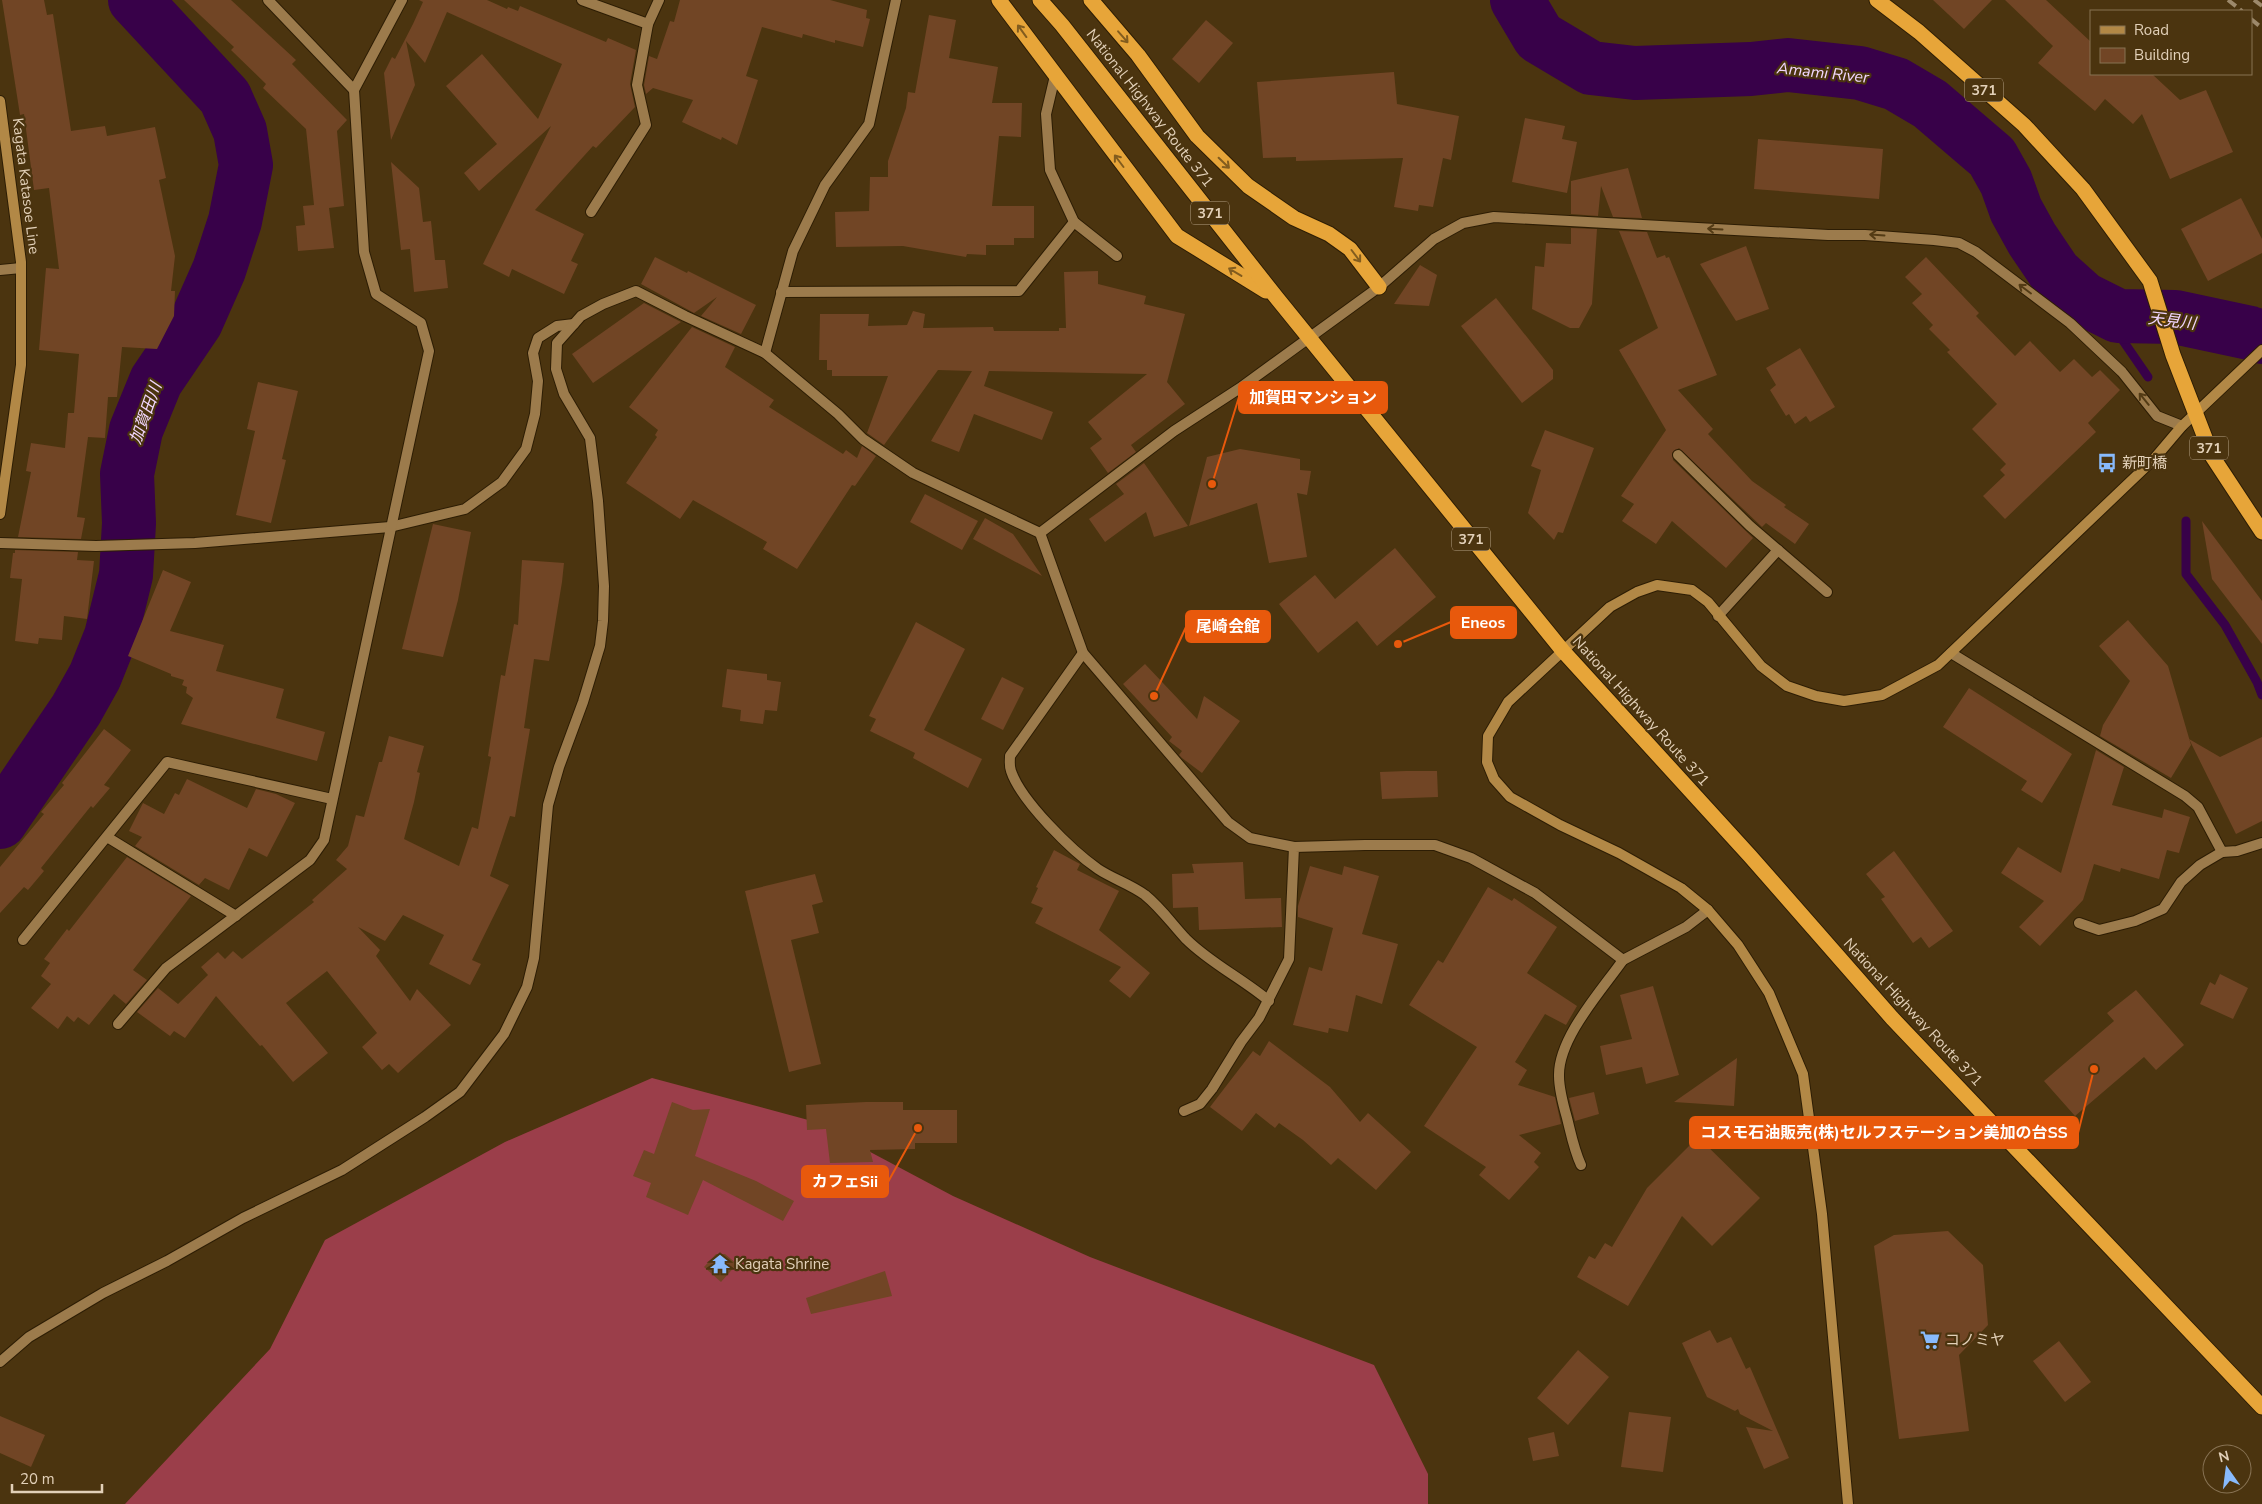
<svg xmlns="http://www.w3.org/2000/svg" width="2262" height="1504" font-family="'Nunito Sans','Noto Sans JP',sans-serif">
<rect width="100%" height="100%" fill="#4b340f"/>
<polygon fill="#9b3e4a" points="652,1078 812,1121 953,1196 1090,1257 1374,1365 1428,1474 1428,1504 125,1504 270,1349 325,1240 505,1142"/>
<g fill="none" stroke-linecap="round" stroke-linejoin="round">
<g stroke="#380149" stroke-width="9">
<polyline points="2084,299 2096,314 2117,332 2148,377"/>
<polyline points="2186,521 2186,574 2225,625 2257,682 2262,695"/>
</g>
<g stroke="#380149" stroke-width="54">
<polyline points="1517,0 1539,37 1591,68 1635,73 1751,69 1788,65 1860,73 1896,84 1930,104 1992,157 2006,182 2016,210 2032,239 2055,273 2084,299 2118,316 2175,317 2250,333 2262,337"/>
<polyline points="0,822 76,710 95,676 111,636 126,575 129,523 127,474 136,430 156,381 196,322 219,270 235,221 246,165 240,131 225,97 135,0"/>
</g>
</g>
<g fill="#714525">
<polygon points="2,0 44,0 47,15 53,14 71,131 105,126 107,136 155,127 166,178 159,180 175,256 171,291 175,291 174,316 157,349 122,347 117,397 108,397 105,438 88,437 77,517 85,518 81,539 18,537 31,472 26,471 31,443 65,448 68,413 74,413 79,354 39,350 46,268 59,269 49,188 34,190 24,114 20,115"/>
<polygon points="184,0 231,0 296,60 292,64 347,120 337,131 344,206 329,208 334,248 298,251 296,226 305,225 303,206 314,205 306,129 263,88 266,84 231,50 234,47"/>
<polygon points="419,0 487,0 507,9 508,7 518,11 520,6 606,42 608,38 636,50 630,84 635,107 596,148 593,146 535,210 584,234 571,261 578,264 564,294 512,269 509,277 483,264 551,126 479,191 464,173 497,144 446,86 482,54 538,119 562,64 447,12 425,63 406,41 415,85 391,140 384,73 392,57 395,59 413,24 423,2"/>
<polygon points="680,0 830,0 867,10 866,18 870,19 863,47 835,40 835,43 803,34 802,38 762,27 746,76 758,80 737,145 722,137 721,140 682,122 693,100 653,88 646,94 644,85 649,56 657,59 670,21 674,22"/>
<polygon points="1933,0 1992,0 1964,29"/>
<polygon points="2005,0 2046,0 2091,42 2091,74 2152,74 2180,100 2206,90 2233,152 2170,179 2142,114 2133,124 2105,99 2095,111 2038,63 2053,46"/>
<polygon points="929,15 956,20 949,58 998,67 992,103 1022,103 1021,137 999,136 992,206 1034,206 1034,238 1014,238 1014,245 986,245 986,255 967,254 966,257 903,246 836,247 835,212 869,211 870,177 888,177 888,161 906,108 908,92 915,93"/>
<polygon points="1206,20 1233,43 1199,83 1172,59"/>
<polygon points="1394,72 1397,104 1459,116 1451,160 1443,158 1433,207 1419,205 1418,211 1394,207 1403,158 1296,161 1296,157 1263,158 1257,82"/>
<polygon points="1525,118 1565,126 1562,139 1577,142 1567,193 1512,182"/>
<polygon points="1758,139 1883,149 1879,199 1754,189"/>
<polygon points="391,162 419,188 423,222 431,221 435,260 445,260 448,288 414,292 410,249 401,250"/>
<polygon points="1628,168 1642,218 1613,217 1601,186 1598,216 1571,214 1571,181"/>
<polygon points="2241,198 2262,239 2262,253 2208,281 2181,229"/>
<polygon points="1571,228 1597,229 1592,304 1579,328 1570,328 1532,309 1535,266 1544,267 1546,243 1571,244"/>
<polygon points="1619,231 1647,232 1657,258 1665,255 1666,258 1669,257 1717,375 1678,390 1713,429 1708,434 1752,481 1786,505 1784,507 1809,524 1795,544 1766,523 1762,527 1679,448 1672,453 1673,460 1753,538 1726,568 1672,521 1656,544 1622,521 1634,504 1621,496 1666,430 1619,350 1658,328"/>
<polygon points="1746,246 1769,309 1736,321 1700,264"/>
<polygon points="655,257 687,273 688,271 756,305 741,334 701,316 717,297 694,313 641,284"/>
<polygon points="1926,257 1979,313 1976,316 2015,356 2030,341 2060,372 2074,359 2092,377 2100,370 2120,390 2088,423 2096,432 2005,519 1983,496 2005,475 2000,470 2006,464 1972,429 1997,404 1947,352 1950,350 1929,329 1933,325 1912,303 1922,294 1905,277"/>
<polygon points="1420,265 1437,275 1429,306 1394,304"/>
<polygon points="1098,271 1098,284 1146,296 1144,304 1185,314 1167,382 1185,404 1131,445 1136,452 1108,473 1090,448 1102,439 1088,422 1147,374 989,371 984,386 1053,412 1042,440 974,414 959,452 931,441 972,371 938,370 884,445 867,433 888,376 832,376 832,370 827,370 827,360 819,360 820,314 869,314 868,326 907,325 913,311 925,314 923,328 993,327 994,331 1059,331 1059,328 1066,328 1064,272"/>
<polygon points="1496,298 1553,370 1553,379 1522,403 1461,326"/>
<polygon points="644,303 681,322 593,383 572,354"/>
<polygon points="692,327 735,347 725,367 774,400 769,407 843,454 846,450 857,458 862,446 876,456 855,486 852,485 797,569 763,549 767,542 693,500 680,519 626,483 657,437 655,435 658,430 629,407"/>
<polygon points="1800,348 1835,407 1810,422 1806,416 1795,424 1789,414 1786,416 1770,390 1776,385 1766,368"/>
<polygon points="258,382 298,391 282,459 286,460 271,523 236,515 255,431 247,429"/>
<polygon points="1545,430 1594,448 1563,533 1558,532 1554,540 1528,513 1541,470 1531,466"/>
<polygon points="1240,449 1300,459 1300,470 1311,471 1307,495 1297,493 1307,557 1269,563 1257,503 1189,526 1207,457"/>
<polygon points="1144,463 1188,526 1154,537 1146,512 1105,542 1089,519 1124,494 1116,484"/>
<polygon points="925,494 978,521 962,550 910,522"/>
<polygon points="985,518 1013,534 1042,576 973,539"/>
<polygon points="2202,521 2262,601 2262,644 2212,579"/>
<polygon points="433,524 471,532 458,600 443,657 402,649"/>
<polygon points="1395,548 1436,597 1377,646 1357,621 1318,653 1279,604 1315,575 1335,599"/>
<polygon points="15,550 78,552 77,560 94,561 87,619 64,616 62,640 39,638 38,644 15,641 22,579 10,578 13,553 15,553"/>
<polygon points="522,560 564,563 562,582 549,661 534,659 524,728 530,729 515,817 510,816 490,876 509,885 472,960 481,964 470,985 429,964 444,935 403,915 385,941 358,927 380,950 376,956 410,1001 417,989 451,1025 398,1073 389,1064 382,1070 362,1047 377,1033 327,971 286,1003 328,1053 293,1082 262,1045 260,1046 216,996 185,1038 174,1031 170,1036 137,1012 158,988 178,1004 208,975 201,967 218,952 225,959 233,951 242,959 314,902 312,900 347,869 336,860 348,846 356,815 364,817 379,762 382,762 389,736 424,746 417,772 420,773 414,802 404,839 459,866 472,827 478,829 491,757 488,756 501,675 505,676 514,624 518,625"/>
<polygon points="163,570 191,582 170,631 224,645 216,671 284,689 276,718 325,732 317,761 181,724 193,698 186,693 187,687 182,685 184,680 171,676 171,674 128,656"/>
<polygon points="2128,620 2168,666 2191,745 2171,778 2100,736 2103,725 2130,681 2099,646"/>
<polygon points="916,622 965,649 924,730 982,759 968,788 913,758 915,753 870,731 876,719 869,716"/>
<polygon points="1145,664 1197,719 1204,696 1240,721 1202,773 1182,758 1179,755 1182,751 1169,741 1172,737 1123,684"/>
<polygon points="727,669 767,674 767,680 781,682 777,711 765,710 763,724 740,721 741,710 722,707"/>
<polygon points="1002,677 1024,688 1003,730 981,719"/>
<polygon points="1969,688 2072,754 2042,803 2021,790 2027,781 1943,727"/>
<polygon points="104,729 131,750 104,785 110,788 93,808 91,806 41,868 44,871 28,890 24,887 0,913 0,867 44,814 41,812 64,785 62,783"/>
<polygon points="2262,737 2262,821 2236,834 2189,739 2220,757"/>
<polygon points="2096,750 2124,767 2112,805 2162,818 2164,809 2190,817 2179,853 2167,850 2159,879 2121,868 2120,872 2094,864 2083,900 2040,946 2019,927 2044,901 2001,873 2018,847 2061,873"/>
<polygon points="1406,771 1437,771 1438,797 1382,799 1380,772"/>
<polygon points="187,779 247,808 256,789 276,794 295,803 267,857 249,848 229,890 205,878 199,885 135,846 142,837 129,831 143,803 164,814 175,793 179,795"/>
<polygon points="1054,850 1080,864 1077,870 1119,891 1099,930 1150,973 1130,998 1109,981 1121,967 1035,923 1043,908 1031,903 1038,888 1036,887"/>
<polygon points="1894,851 1953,931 1929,948 1921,937 1913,943 1881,899 1885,897 1866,874"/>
<polygon points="127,857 191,896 133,970 147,980 126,1004 114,994 89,1025 78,1017 74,1022 67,1016 58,1029 31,1008 51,984 41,976 50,963 44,959 67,929 69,931"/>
<polygon points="1243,862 1245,899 1281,898 1282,927 1199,930 1198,907 1173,908 1172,874 1194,873 1192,864"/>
<polygon points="1310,866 1342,875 1344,866 1379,876 1362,934 1398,944 1382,1004 1356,995 1348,1032 1329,1028 1328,1033 1293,1025 1309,967 1322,971 1333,928 1298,917 1298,906"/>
<polygon points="815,874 823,902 812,905 819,933 791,940 821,1064 789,1072 745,891"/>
<polygon points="1488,887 1512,901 1514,898 1557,927 1527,973 1577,1006 1566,1025 1545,1014 1515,1062 1527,1070 1518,1085 1555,1097 1561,1124 1519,1135 1541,1153 1534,1162 1539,1167 1509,1200 1479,1175 1486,1167 1424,1126 1477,1047 1409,1005 1438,960 1443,963"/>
<polygon points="2220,974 2248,988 2233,1019 2200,1004 2210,982 2215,985"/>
<polygon points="1653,986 1679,1075 1646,1084 1642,1067 1606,1075 1600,1046 1632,1039 1620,995"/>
<polygon points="2136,990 2184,1045 2156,1070 2144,1057 2075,1116 2044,1081 2114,1021 2107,1013"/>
<polygon points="1269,1041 1330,1087 1360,1122 1368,1113 1411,1152 1376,1190 1338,1158 1331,1165 1303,1140 1279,1123 1275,1128 1256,1113 1242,1131 1210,1107 1253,1051 1260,1056"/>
<polygon points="1737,1058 1734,1106 1674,1102"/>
<polygon points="1594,1092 1599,1114 1575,1121 1569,1098"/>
<polygon points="672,1102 693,1110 710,1109 695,1156 756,1181 794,1201 783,1221 703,1180 688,1215 646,1197 651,1183 633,1176 644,1150 654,1154"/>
<polygon points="866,1102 903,1102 903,1110 957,1110 957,1143 915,1143 915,1149 870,1150 873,1162 830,1163 826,1129 807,1130 806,1105"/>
<polygon points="1698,1137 1760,1198 1712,1246 1682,1216 1628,1306 1577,1277 1589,1256 1595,1259 1605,1243 1612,1247 1647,1188"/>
<polygon points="1948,1231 1983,1265 1988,1325 1959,1355 1969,1431 1899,1439 1874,1246 1894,1235"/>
<polygon points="716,1254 725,1254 737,1264 721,1282 704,1267"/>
<polygon points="885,1271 892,1296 811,1314 806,1298"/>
<polygon points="1710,1330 1717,1343 1731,1337 1746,1369 1750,1367 1789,1458 1764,1469 1746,1427 1773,1431 1740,1414 1738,1409 1735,1411 1707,1397 1682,1343"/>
<polygon points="2059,1341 2091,1382 2065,1402 2033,1361"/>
<polygon points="1578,1350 1609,1377 1568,1425 1537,1398"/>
<polygon points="1629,1412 1671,1417 1663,1472 1621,1467"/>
<polygon points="0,1416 45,1435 31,1467 0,1453"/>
<polygon points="1554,1432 1559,1456 1533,1461 1528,1438"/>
</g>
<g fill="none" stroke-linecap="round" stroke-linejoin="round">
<defs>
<g id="street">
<polyline points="268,0 354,90"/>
<polyline points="582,0 648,24"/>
<polyline points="1055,76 1046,114 1050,170 1074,222 1117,256"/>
<polyline points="591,212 646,125 637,85 648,24 659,0"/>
<polyline points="0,270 21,268"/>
<polyline points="781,292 1019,291 1074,222"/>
<polyline points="765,353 793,251 825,185 869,124 896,0"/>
<polyline points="1678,455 1750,526 1827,592"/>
<polyline points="1040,533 1083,653 1228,822 1250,838 1294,847"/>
<polyline points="0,543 96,546 195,543 390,527 465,509 502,482 526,449 535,414 538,381 533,353 538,338 557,326 574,324"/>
<polyline points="1718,616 1778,550"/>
<path d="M 1083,653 L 1010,756 C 1010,760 1009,766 1011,771 C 1021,801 1072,851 1098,869 C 1113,879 1130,884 1145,895 C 1161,908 1172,924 1186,939 C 1210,963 1243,979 1269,1001"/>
<polyline points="1951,653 2185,796 2198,807 2222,852"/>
<polyline points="107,837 236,916"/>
<polyline points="2079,923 2099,930 2135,921 2163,909 2181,882 2200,865 2222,852 2237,851 2262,843"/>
<polyline points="23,940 167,762 332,799"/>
<polyline points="118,1024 166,968 310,860 324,840 429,351 421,323 376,294 364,252 354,90 402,0"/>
<polyline points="1184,1111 1200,1104 1212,1089 1241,1042 1259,1018 1289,959 1294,847 1365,845 1435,845 1471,858 1535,893 1623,960 1686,927 1708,910"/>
<path d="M 1581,1165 C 1574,1150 1571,1134 1567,1118 C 1563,1104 1559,1090 1559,1076 C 1558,1038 1602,990 1623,960"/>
<polyline points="0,1362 29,1337 103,1293 167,1261 243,1218 342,1170 425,1117 460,1092 504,1034 527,987 534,958 548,805 559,767 583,702 600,646 603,621 604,586 598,501 590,438 564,394 556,369 557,343 581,316 603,304 636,291 685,316 765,353 838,414 863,439 913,473 1040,533 1174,431 1240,388 1379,287 1434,239 1463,223 1494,217 1828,235 1865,235 1934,240 1959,243 1976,252 2070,323 2122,372 2157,416 2182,426"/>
</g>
<g id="secondary">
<polyline points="0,101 21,262 21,365 0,514"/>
<polyline points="1848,1504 1822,1214 1803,1074 1769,993 1738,945 1708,910 1681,888 1619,853 1560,825 1510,797 1494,779 1487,762 1488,736 1508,702 1610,607 1637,592 1657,585 1692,590 1708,602 1761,666 1787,686 1816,696 1844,701 1882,695 1938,665 2154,459 2182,426 2262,350"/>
</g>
<g id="highway">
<polyline points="999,0 1177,236 1266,291"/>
<polyline points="1040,0 1062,25 1276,297 1563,651 1750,856 1892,1018 2262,1407"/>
<polyline points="1091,0 1138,55 1197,136 1248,186 1294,218 1329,234 1350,249 1379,287"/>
<polyline points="1877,0 1919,32 2024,125 2083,189 2150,281 2173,355 2212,456 2262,532"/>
</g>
</defs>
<use href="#street" stroke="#2d1d04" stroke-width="12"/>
<use href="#secondary" stroke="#2d1d04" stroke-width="12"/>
<use href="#highway" stroke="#2d1d04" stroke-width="17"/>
<use href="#street" stroke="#9c7b4c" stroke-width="10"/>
<use href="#secondary" stroke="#b28846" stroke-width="10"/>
<use href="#highway" stroke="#e7a539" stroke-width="15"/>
<g stroke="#9d896b" stroke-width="4" stroke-dasharray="10 5" stroke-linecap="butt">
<polyline points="2228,0 2242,11"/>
<polyline points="2254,0 2262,6"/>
<polyline points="2251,19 2262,28"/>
</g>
</g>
<defs><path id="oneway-shaft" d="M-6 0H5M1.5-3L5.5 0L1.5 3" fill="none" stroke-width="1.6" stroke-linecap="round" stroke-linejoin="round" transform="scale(1.25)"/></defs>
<g stroke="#825c1e">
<use href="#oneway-shaft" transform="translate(1022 31) rotate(-126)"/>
<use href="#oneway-shaft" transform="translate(1123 37) rotate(49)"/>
<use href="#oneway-shaft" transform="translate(1119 161) rotate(-127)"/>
<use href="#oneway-shaft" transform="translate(1224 163) rotate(44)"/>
<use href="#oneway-shaft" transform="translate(1356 256) rotate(53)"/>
<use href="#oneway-shaft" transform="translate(1235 272) rotate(-149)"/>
</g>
<g stroke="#533b15">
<use href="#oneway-shaft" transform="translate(1715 229) rotate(-177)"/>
<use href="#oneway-shaft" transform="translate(1877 235) rotate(-176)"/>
<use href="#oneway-shaft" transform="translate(2025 289) rotate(-143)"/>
<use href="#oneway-shaft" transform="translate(2144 399) rotate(-129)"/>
</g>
<defs>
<symbol id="bus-bare" viewBox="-9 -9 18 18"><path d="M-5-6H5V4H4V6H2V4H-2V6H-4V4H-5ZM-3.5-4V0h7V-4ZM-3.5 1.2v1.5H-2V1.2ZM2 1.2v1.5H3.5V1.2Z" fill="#88bafc" stroke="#4b340f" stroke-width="2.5" paint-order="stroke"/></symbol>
<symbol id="temple-bare" viewBox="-9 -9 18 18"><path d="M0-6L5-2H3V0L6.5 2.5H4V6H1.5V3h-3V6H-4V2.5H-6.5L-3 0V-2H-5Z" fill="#88bafc" stroke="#4b340f" stroke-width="2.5" paint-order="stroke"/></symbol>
<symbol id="supermarket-bare" viewBox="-9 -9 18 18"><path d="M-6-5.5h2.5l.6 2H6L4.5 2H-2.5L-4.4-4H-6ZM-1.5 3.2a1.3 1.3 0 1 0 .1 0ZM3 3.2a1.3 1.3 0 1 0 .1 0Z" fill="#88bafc" stroke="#4b340f" stroke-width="2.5" paint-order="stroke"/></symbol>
</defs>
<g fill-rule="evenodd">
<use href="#bus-bare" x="2093" y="449" width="28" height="28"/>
<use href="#temple-bare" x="706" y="1250" width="28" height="28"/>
<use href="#supermarket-bare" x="1916" y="1326" width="28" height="28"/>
</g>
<g text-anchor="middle" stroke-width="4.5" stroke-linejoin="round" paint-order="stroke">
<g fill="#4b340f" stroke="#b5a185" stroke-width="1">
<rect x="1965" y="78.5" width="38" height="23" rx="4"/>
<rect x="1191" y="201.5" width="38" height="23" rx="4"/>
<rect x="2190" y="436.5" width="38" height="23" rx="4"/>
<rect x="1452" y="527.5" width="38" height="23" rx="4"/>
</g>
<g font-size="14" font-weight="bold" fill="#e2d0b8">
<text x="1984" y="95">371</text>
<text x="1210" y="218">371</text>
<text x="2209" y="453">371</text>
<text x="1471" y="544">371</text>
</g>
<g font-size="15" fill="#e2d0b8" stroke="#4b340f">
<text transform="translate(1150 108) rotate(52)" y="5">National Highway Route 371</text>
<text transform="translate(26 186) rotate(83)" y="5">Kagata Katasoe Line</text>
<text transform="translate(1641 711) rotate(48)" y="5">National Highway Route 371</text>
<text transform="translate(1913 1012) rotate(47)" y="5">National Highway Route 371</text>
</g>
<g font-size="15" fill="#e2d0b8" stroke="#4b340f" text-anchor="start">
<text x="2122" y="468">新町橋</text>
<text x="735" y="1269">Kagata Shrine</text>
<text x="1945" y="1345">コノミヤ</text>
</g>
<g font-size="16" font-style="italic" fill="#f2d7ff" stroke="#4b340f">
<text transform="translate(1823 72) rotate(6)" y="6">Amami River</text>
<text transform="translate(2172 320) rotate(7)" y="6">天見川</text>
<text transform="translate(145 413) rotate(-70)" y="6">加賀田川</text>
</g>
</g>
<path fill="none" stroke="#e8590c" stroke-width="2" d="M1212 484L1239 397M1398 644L1451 622M1154 696L1186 627M2094 1069L2078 1133M918 1128L888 1182"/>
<g fill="#e8590c" stroke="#4b340f" stroke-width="2">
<circle cx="1212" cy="484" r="5"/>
<circle cx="1398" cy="644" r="5"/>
<circle cx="1154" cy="696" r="5"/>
<circle cx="2094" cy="1069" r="5"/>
<circle cx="918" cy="1128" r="5"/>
</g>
<g fill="#e8590c" stroke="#e8590c" stroke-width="2">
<rect x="1239" y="382" width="148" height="31" rx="5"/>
<rect x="1451" y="607" width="65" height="31" rx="5"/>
<rect x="1186" y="611" width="84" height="31" rx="5"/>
<rect x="1690" y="1117" width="388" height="31" rx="5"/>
<rect x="802" y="1166" width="86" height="31" rx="5"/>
</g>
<g font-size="16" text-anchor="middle" font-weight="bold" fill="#fff">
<text x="1313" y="403">加賀田マンション</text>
<text x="1483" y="628">Eneos</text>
<text x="1228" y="632">尾崎会館</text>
<text x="1884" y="1138">コスモ石油販売(株)セルフステーション美加の台SS</text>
<text x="845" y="1187">カフェSii</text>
</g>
<rect x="2090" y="10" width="162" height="65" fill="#4b340f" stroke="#877253"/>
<rect x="2100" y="26" width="25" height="8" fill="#b28846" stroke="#877253"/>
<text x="2134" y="35" font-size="15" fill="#e2d0b8">Road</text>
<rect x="2100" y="48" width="25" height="15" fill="#714525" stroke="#877253"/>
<text x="2134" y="60" font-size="15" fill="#e2d0b8">Building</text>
<g transform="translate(2227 1469) rotate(346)"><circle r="24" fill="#4b340f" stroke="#877253"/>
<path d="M0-4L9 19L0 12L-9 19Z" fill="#88bafc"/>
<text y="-8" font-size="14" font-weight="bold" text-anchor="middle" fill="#e2d0b8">N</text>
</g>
<path d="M12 1484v8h90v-8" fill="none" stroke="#e2d0b8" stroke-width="2.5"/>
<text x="20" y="1484" font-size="15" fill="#e2d0b8" stroke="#4b340f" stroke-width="4" paint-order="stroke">20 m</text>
</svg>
